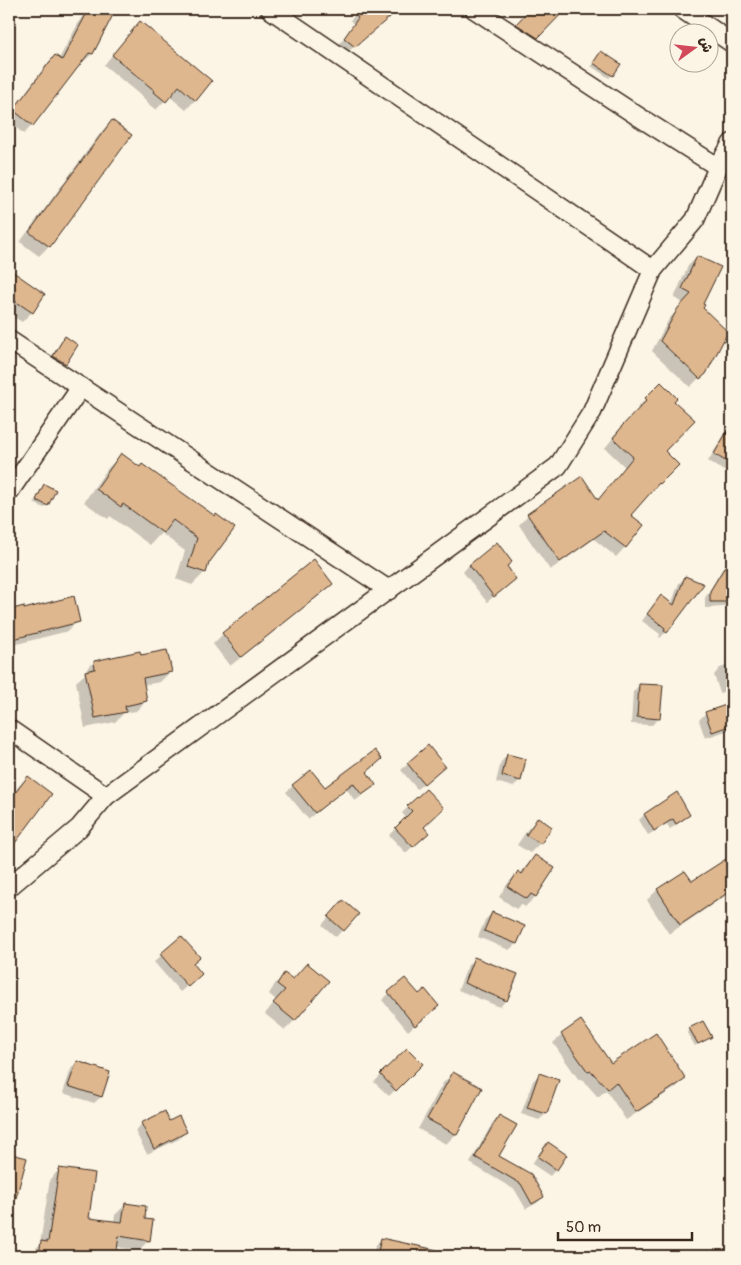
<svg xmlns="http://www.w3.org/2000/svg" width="741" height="1265" font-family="Pangolin,'Playpen Sans Arabic',sans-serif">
<rect width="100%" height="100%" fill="#fcf5e5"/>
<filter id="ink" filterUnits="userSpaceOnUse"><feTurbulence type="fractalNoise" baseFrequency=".02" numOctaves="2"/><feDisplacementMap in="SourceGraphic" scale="10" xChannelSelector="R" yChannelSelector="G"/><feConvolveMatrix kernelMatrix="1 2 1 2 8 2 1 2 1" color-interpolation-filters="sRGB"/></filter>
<g filter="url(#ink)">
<g fill="#0003">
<polygon points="86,9 106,9 113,13 92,54 83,62 82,62 32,125 24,134 9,122 9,115 46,65 55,56 59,59"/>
<polygon points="363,9 383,9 389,16 349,51 339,44 354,25 350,20"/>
<polygon points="531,9 564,9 527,48 507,34"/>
<polygon points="140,23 211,81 195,100 186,110 169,96 156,110 146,102 147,101 104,65 131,32"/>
<polygon points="601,52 612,75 609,78 591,66"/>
<polygon points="112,121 131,135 49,246 39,256 20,242 102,131"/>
<polygon points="9,145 15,150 9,158"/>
<polygon points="697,257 702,305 704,373 690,387 652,351 669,319 684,303 674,298 688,266"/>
<polygon points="9,271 44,294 32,312 22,322 9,314"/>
<polygon points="65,338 76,345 65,364 58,370 47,363 59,345"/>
<polygon points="661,384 673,401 663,451 677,465 629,515 625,547 616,557 594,539 550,570 519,525 528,515 597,501 625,467 605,448 613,438 612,437 639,410 637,408"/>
<polygon points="732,425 732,471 729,474 708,461 726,432"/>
<polygon points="121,455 215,517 208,563 205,572 192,585 176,579 185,551 161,533 150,545 110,516 108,519 84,502 108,468"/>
<polygon points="44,486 47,505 44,508 34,503 41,489"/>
<polygon points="732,557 732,585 728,582 729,602 723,607 705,608 705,598 723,568"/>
<polygon points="469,565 505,567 508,585 487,602 463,572"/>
<polygon points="685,578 666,632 660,638 659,637 660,634 642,621 655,603 671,605 679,583"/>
<polygon points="331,584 321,594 230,666 213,644 223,634"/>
<polygon points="23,607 23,610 78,621 68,631 9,646 9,611"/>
<polygon points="140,657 170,672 160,682 143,685 146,701 136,711 124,713 115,722 85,728 76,682 85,674 84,672 94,662"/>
<polygon points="732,664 732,689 720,693 714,675 720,668"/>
<polygon points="639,685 659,718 652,725 631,724 633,692"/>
<polygon points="730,705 732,712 732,727 729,730 705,738 699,720 706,713"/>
<polygon points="428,747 444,766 417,789 401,770"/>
<polygon points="507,755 520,780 513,787 496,782 501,762"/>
<polygon points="381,759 366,772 375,784 368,791 355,801 346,788 308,819 286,792 293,786 325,788"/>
<polygon points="28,777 50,794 9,849 9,800 18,787"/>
<polygon points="425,791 422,827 427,832 406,853 389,835 406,818 402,813"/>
<polygon points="644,815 689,815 683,820 670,829 667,824 648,835 639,820"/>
<polygon points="538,819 540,843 530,853 517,845 528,829"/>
<polygon points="535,857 553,869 535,897 525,907 521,904 516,909 499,897 508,883 518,873 520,874 525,867"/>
<polygon points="725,861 732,872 732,891 669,934 647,900 657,890 684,873 691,883"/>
<polygon points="337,908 357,914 336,937 322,925"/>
<polygon points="492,913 523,926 516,944 509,950 478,937 485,920"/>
<polygon points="181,938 192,963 194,980 180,992 154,962"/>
<polygon points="475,959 506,1000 500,1007 458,990 468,965"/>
<polygon points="307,964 327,981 294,1021 285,1030 265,1014 276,1000 269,994 275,984 285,975 292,980"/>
<polygon points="405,980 419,996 430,1012 408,1031 382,1000"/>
<polygon points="690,1029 710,1036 707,1039 695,1046 687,1032"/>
<polygon points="562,1035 610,1065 684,1079 675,1088 626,1120 606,1090 598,1097 582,1079 579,1080 553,1043"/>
<polygon points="407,1050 421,1064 389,1096 374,1082"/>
<polygon points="77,1062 109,1073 101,1097 94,1103 63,1093 71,1069"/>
<polygon points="453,1073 481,1088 456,1134 446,1144 418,1129 443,1083"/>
<polygon points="539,1075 546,1114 539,1120 521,1114 533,1081"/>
<polygon points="499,1116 498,1156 543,1197 537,1203 526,1209 515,1190 470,1163 493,1122"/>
<polygon points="169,1122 185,1132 179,1139 147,1154 135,1131 142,1124"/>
<polygon points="548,1143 556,1169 550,1176 532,1164 541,1150"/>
<polygon points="12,1155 15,1198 12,1201 9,1200 9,1161 10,1158"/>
<polygon points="60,1169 87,1219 114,1222 115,1215 125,1205 143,1220 149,1240 139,1250 116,1247 115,1256 31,1256 32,1253 40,1244 50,1179"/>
<polygon points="381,1239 423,1248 421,1256 373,1256 375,1246"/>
</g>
<g fill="#dfb78f" stroke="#3b2a1e">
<polygon points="89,9 116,9 93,54 89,53 33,126 13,110 55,55 62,60"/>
<polygon points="350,9 385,9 391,16 355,47 344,38 358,18"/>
<polygon points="530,9 566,9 538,38 516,24"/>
<polygon points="140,21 212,81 196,101 179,86 166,102 154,92 155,91 112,55"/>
<polygon points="601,51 621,64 613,76 593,63"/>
<polygon points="112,120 132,135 50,247 29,232"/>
<polygon points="697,256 721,267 703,304 705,305 703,308 728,332 706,374 700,379 660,341 678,308 691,294 682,289"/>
<polygon points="9,269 45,294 33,313 9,297"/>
<polygon points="65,336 78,345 66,364 53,356"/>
<polygon points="661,382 677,398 674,401 695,420 665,451 679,465 660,484 659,483 631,515 644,525 626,548 604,531 560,562 527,514 582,476 598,500 633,457 613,438 621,428 621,427 647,400 645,398"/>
<polygon points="732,423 732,465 714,454"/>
<polygon points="121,453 140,467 142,464 215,516 216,514 235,528 209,563 206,573 188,567 197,538 173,520 163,533 123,504 121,507 96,489"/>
<polygon points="44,484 56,490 48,506 36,500"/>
<polygon points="497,542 512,562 507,566 516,579 494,597 469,565"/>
<polygon points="314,559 333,584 241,657 222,633"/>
<polygon points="729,560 730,602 710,602 710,591"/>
<polygon points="685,576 704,584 667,633 664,631 665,628 647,614 661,595 674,605"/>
<polygon points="74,596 80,622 9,640 9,610 24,606 24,609"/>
<polygon points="167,650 172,672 143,678 147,701 125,706 126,712 95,718 85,671 95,669 94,661 140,651 141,655"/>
<polygon points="639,684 663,685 660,719 637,717"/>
<polygon points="732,703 732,725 712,732 705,712"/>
<polygon points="428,745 445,766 424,784 407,763"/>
<polygon points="375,750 382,759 367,772 376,785 362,795 353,783 315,813 292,785 311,770 325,787"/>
<polygon points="507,754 526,759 521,781 502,776"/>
<polygon points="28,776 52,794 9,851 9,801"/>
<polygon points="426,789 444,808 424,827 429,833 413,847 395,828 412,811 407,806"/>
<polygon points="677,792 690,815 676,824 673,819 654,831 644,814"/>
<polygon points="538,817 552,827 541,844 526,835"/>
<polygon points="535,855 555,868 536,897 531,894 527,899 508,887 518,871 522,874"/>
<polygon points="726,859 732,869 732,890 680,925 657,889 685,871 692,881"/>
<polygon points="343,900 359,914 344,931 328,917"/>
<polygon points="492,912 525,926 517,944 484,931"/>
<polygon points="181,936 200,957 193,963 202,974 188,987 160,954"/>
<polygon points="474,957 518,974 507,1001 464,983"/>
<polygon points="307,963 329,981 295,1021 273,1003 285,990 277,984 284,973 293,979"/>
<polygon points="405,978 419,994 425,989 439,1006 415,1026 388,992"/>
<polygon points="581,1020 611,1063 656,1033 686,1079 636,1112 616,1082 608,1089 591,1071 588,1072 561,1034"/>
<polygon points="703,1021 712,1037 698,1044 689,1028"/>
<polygon points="407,1048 423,1064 396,1091 380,1074"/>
<polygon points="77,1061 110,1072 102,1097 68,1086"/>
<polygon points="453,1072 482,1088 457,1135 427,1119"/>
<polygon points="539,1073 559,1080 547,1114 527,1108"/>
<polygon points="165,1111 169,1121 179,1116 187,1132 154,1149 141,1123"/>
<polygon points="499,1115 517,1125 499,1156 531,1174 544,1197 532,1204 521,1184 475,1157"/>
<polygon points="548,1142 567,1155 557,1170 538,1157"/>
<polygon points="12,1154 27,1158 16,1198 9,1197 11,1169 9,1167"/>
<polygon points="59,1168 95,1173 89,1218 122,1222 125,1203 146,1206 145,1219 153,1220 150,1241 119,1236 116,1256 39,1256 41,1241 48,1242"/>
<polygon points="381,1238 437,1250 436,1256 377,1256"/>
</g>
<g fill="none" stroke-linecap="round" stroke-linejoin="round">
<defs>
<g id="minor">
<polyline points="270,9 653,270"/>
<polyline points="474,9 636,115 718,167"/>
<polyline points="682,9 732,43"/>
<polyline points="9,340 389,590"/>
<polyline points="9,492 81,387"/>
<polyline points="9,729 106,796 558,466 592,412 653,270 695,220 718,167 732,143"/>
<polyline points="9,887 79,828 106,796"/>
</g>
</defs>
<use href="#minor" stroke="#3b2a1e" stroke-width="21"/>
<use href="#minor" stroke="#fcf5e5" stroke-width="18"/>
</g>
</g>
<rect width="741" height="1265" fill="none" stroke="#fcf5e5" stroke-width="30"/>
<rect x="15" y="15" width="711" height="1235" fill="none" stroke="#3b2a1e" stroke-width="2" filter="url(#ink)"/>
<g transform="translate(694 48) rotate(75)"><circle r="24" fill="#fcf5e5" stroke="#afa495"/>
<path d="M0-4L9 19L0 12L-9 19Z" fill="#d1495b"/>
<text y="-8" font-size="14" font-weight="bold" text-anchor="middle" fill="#3b2a1e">ش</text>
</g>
<path d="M558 1232v8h134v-8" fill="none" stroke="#3b2a1e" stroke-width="2.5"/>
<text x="566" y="1232" font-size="15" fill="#3b2a1e" stroke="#fcf5e5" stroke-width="4" paint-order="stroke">50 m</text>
</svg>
